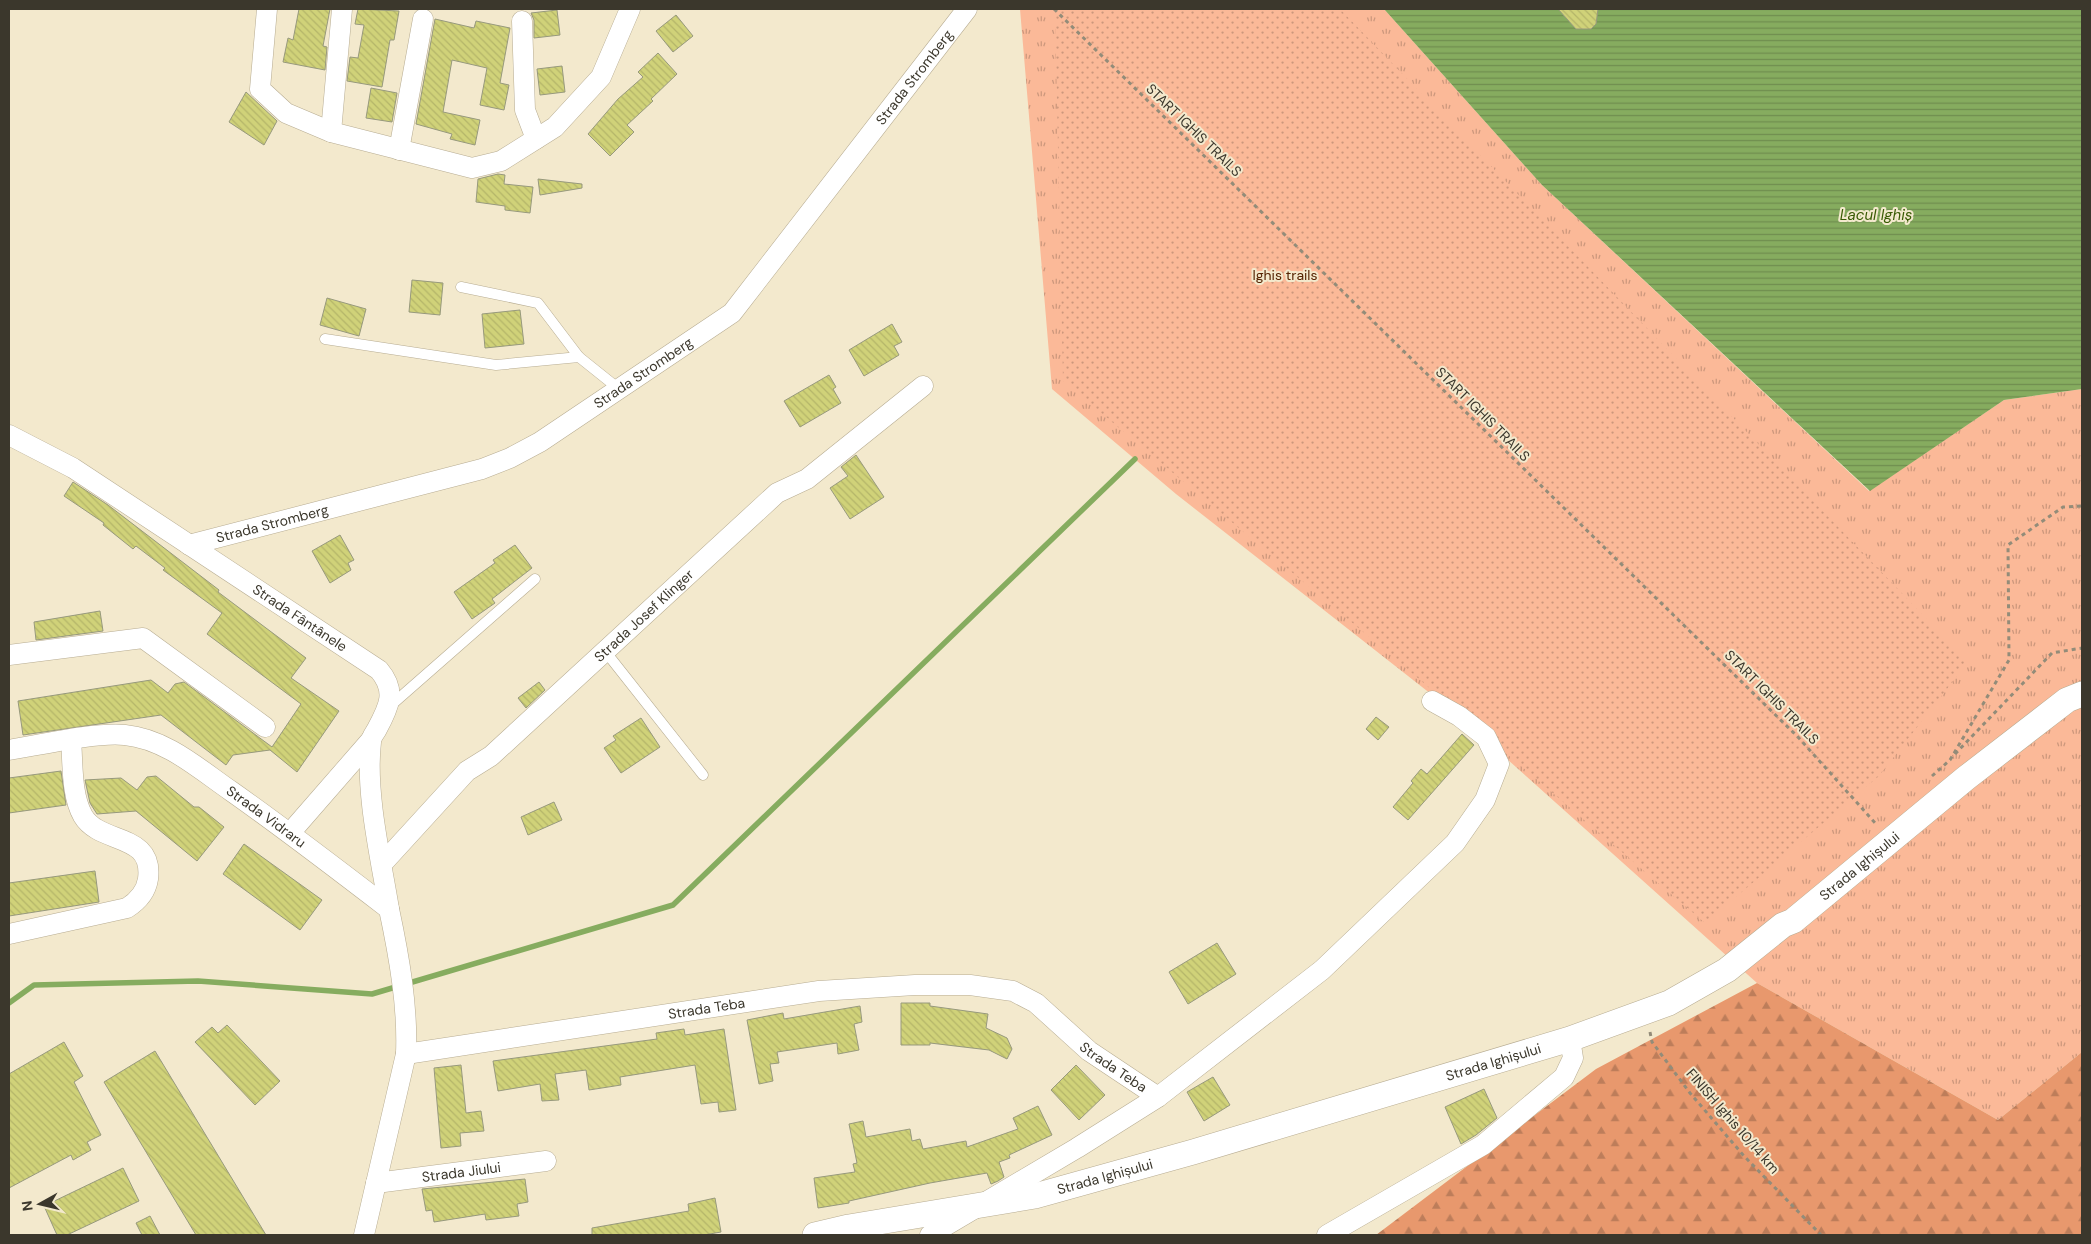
<svg xmlns="http://www.w3.org/2000/svg" width="2091" height="1244" font-family="'DM Sans',sans-serif">
<defs>
<pattern id="grass-tufts" width="24" height="20" patternUnits="userSpaceOnUse" patternTransform="scale(1.25)"><rect width="24" height="20" fill="#fbb998"/><path d="M3 7l-1-3M5 7V3M7 7l1-3M15 17l-1-3M17 17v-4M19 17l1-3" fill="none" stroke="#cc977c"/></pattern>
<pattern id="forest-firs" width="22" height="20" patternUnits="userSpaceOnUse" patternTransform="scale(1.25)"><rect width="22" height="20" fill="#e8986d"/><path d="M5 1l3.5 6h-7zM16 11l3.5 6h-7z" fill="#bd7d5a"/></pattern>
<pattern id="park-dots" width="8" height="8" patternUnits="userSpaceOnUse" patternTransform="scale(1.25)"><rect width="8" height="8" fill="#fbb998"/><path d="M2 2h.1M6 6h.1" fill="none" stroke="#cc977c" stroke-width="1.8" stroke-linecap="round"/></pattern>
<pattern id="water-rules" width="6" height="5" patternUnits="userSpaceOnUse" patternTransform="scale(1.25)"><rect width="6" height="5" fill="#86ac5f"/><path d="M0 2.5h6" fill="none" stroke="#6f8d4f"/></pattern>
<pattern id="building-back-hatch" width="6" height="6" patternUnits="userSpaceOnUse" patternTransform="scale(1.25)"><rect width="6" height="6" fill="#d0d279"/><path d="M-1 5l2 2M0 0l6 6M5-1l2 2" fill="none" stroke="#b4b569"/></pattern>
</defs>
<rect width="100%" height="100%" fill="#f3e9cd"/>
<polygon fill="url(#grass-tufts)" points="1020,9 1384,9 1542,185 1869,491 2004,400 2082,389 2082,1052 1998,1120 1757,983 1459,716 1176,494 1052,389"/>
<polygon fill="url(#forest-firs)" points="1757,983 1998,1120 2082,1052 2082,1235 1376,1235 1596,1069"/>
<polygon fill="url(#park-dots)" points="1055,9 1340,9 1968,662 1879,776 1705,923 1392,656 1063,381"/>
<polygon fill="url(#water-rules)" points="1384,9 1559,9 1576,29 1590,29 1596,24 1597,12 1594,9 2082,9 2082,389 2004,400 1870,491 1542,185"/>
<g fill="none" stroke-linecap="round" stroke-linejoin="round">
<polyline stroke="#86ac5f" stroke-width="5.5" points="9,1003 34,985 198,981 372,994 673,905 1135,459"/>
</g>
<g fill="url(#building-back-hatch)" stroke="#97997d">
<polygon points="299,9 330,9 323,46 327,47 325,70 283,62 288,38 293,40"/>
<polygon points="358,9 399,11 394,40 390,40 382,87 347,81 350,57 358,58 364,25 355,24"/>
<polygon points="1558,9 1598,9 1596,24 1591,29 1576,29"/>
<polygon points="557,10 560,35 534,38 534,20 531,13"/>
<polygon points="676,15 693,36 673,52 656,31"/>
<polygon points="435,19 474,28 476,21 510,28 500,83 509,85 504,110 480,105 487,68 452,60 443,112 480,120 475,145 450,139 452,134 416,124"/>
<polygon points="658,53 677,74 651,99 653,101 627,125 634,132 610,156 588,134 618,99 643,77 638,72"/>
<polygon points="562,66 565,92 540,95 537,69"/>
<polygon points="371,88 397,93 392,122 366,118"/>
<polygon points="246,92 277,121 264,145 229,122"/>
<polygon points="498,174 505,175 504,184 533,187 530,213 505,210 505,206 476,202 478,179"/>
<polygon points="538,179 582,184 582,188 540,195"/>
<polygon points="412,280 443,283 440,315 409,312"/>
<polygon points="327,298 366,309 359,336 320,325"/>
<polygon points="520,310 524,344 485,348 482,314"/>
<polygon points="892,324 902,342 894,346 899,355 864,376 849,350"/>
<polygon points="829,375 836,387 833,389 841,403 800,427 784,401"/>
<polygon points="856,455 884,497 850,519 830,488 848,476 841,467"/>
<polygon points="73,482 108,505 219,590 218,592 306,658 291,678 339,711 297,772 270,750 233,755 226,765 161,715 23,735 18,701 151,680 168,693 175,684 184,682 272,747 301,704 207,634 222,613 163,570 165,568 136,546 133,549 103,525 104,523 64,496"/>
<polygon points="340,535 354,560 348,563 351,570 330,583 312,551"/>
<polygon points="515,545 532,568 492,599 495,603 472,619 454,592 495,563 493,560"/>
<polygon points="100,611 103,631 36,640 34,622"/>
<polygon points="539,682 545,690 526,708 518,698"/>
<polygon points="1376,717 1389,727 1378,740 1366,729"/>
<polygon points="641,718 660,747 621,773 604,748 616,740 613,736"/>
<polygon points="1462,734 1474,745 1408,820 1393,807 1413,783 1411,781 1421,769 1427,774"/>
<polygon points="61,771 66,805 9,813 9,778"/>
<polygon points="156,776 194,807 199,807 224,827 197,861 136,811 97,814 90,803 85,780 121,778 137,790 147,777"/>
<polygon points="554,802 562,820 528,835 521,817"/>
<polygon points="244,844 322,900 300,930 223,874"/>
<polygon points="95,871 99,902 9,916 9,883"/>
<polygon points="1217,943 1236,974 1188,1004 1169,972"/>
<polygon points="901,1003 930,1003 930,1006 988,1014 986,1028 1007,1038 1012,1049 1007,1059 989,1050 930,1043 930,1045 901,1045"/>
<polygon points="860,1006 862,1022 854,1024 859,1050 838,1054 837,1043 777,1052 779,1063 770,1064 773,1081 759,1084 747,1020 783,1013 784,1019"/>
<polygon points="227,1025 280,1081 255,1105 195,1042 212,1027 218,1033"/>
<polygon points="684,1029 685,1035 724,1029 736,1110 719,1112 718,1102 701,1104 695,1065 620,1077 621,1085 589,1090 586,1070 555,1074 559,1100 542,1101 540,1084 498,1091 493,1061 657,1039 656,1033"/>
<polygon points="64,1042 83,1076 74,1082 101,1135 87,1142 91,1150 73,1160 71,1155 9,1188 9,1074"/>
<polygon points="155,1051 266,1235 196,1235 104,1082"/>
<polygon points="461,1065 466,1113 481,1111 484,1131 460,1133 461,1146 441,1148 434,1068"/>
<polygon points="1076,1065 1105,1095 1079,1120 1051,1090"/>
<polygon points="1213,1077 1230,1105 1204,1121 1187,1092"/>
<polygon points="1484,1089 1497,1118 1476,1135 1461,1144 1445,1107"/>
<polygon points="1038,1106 1052,1135 1009,1155 1010,1158 999,1162 1004,1177 998,1181 991,1184 987,1173 930,1183 849,1201 849,1203 818,1208 814,1178 855,1172 853,1164 857,1163 849,1124 863,1121 866,1137 910,1129 912,1141 920,1139 923,1149 966,1141 967,1147 1018,1129 1013,1118"/>
<polygon points="123,1168 139,1201 67,1235 57,1235 44,1206"/>
<polygon points="525,1179 528,1202 517,1204 519,1216 486,1220 485,1214 434,1222 432,1210 426,1211 422,1189"/>
<polygon points="715,1198 721,1232 704,1235 592,1235 592,1228 689,1211 688,1204"/>
<polygon points="150,1216 160,1235 142,1235 136,1223"/>
</g>
<g fill="none" stroke-linecap="round" stroke-linejoin="round">
<defs>
<g id="service">
<polyline points="461,287 538,303 579,357"/>
<polyline points="325,339 496,365 579,357 619,389"/>
<polyline points="605,651 703,775"/>
<polyline points="389,707 535,579"/>
</g>
<g id="minor">
<polyline points="267,9 260,89 286,113 331,132 472,168 501,161 555,127 601,77 630,9"/>
<polyline points="522,21 525,110 536,139"/>
<polyline points="331,132 342,9"/>
<polyline points="399,150 423,19"/>
<path id="s1" d="M 9,435 L 73,468 L 379,670 C 397,691 389,707 377,729 C 375,733 371,737 371,742 C 365,793 381,859 389,909"/>
<path id="s2" d="M 189,545 L 482,469 L 510,458 L 540,442 L 732,313 L 967,9"/>
<polyline points="9,655 143,638 265,727"/>
<path id="s3" d="M 9,750 C 40,745 95,732 125,735 C 166,739 199,769 231,791 C 285,829 337,869 389,909 C 399,956 408,1006 406,1054 L 364,1235"/>
<polyline points="290,833 371,740"/>
<path id="s4" d="M 382,864 L 467,771 L 491,756 L 777,493 L 807,479 L 923,386"/>
<path d="M 9,934 L 127,908 C 138,901 146,892 148,879 C 154,832 100,845 83,816 C 71,795 73,763 71,740"/>
<path id="s5" d="M 406,1054 L 819,991 L 915,985 L 970,985 L 1013,991 L 1036,1003 L 1089,1051 L 1158,1097"/>
<path id="s6" d="M 376,1183 L 546,1161"/>
<polyline points="930,1235 1077,1148 1158,1097 1322,970 1455,843 1485,800 1499,764 1486,737 1459,716 1432,701"/>
<polyline points="1327,1235 1483,1145 1564,1077 1573,1058 1570,1039"/>
</g>
<g id="tertiary">
<path id="s7" d="M 815,1235 L 849,1227 L 1035,1196 L 1193,1152 L 1570,1039 L 1669,1003 L 1727,970 L 1783,925 L 1793,921 L 1966,778 L 2067,700 L 2082,694"/>
</g>
</defs>
<use href="#service" stroke="#b7ac92" stroke-width="11"/>
<use href="#minor" stroke="#b7ac92" stroke-width="21"/>
<use href="#tertiary" stroke="#b7ac92" stroke-width="26"/>
<g stroke="#938c79" stroke-width="3" stroke-dasharray="4 4" stroke-linecap="butt">
<polyline points="1054,9 1797,736 1877,825"/>
<polyline points="1955,754 2052,653 2082,648"/>
<polyline points="1932,776 1950,760 2009,660 2008,545 2063,507 2082,506"/>
<polyline points="1650,1032 1652,1042 1690,1093 1744,1156 1821,1235"/>
</g>
<use href="#service" stroke="#fff" stroke-width="10"/>
<use href="#minor" stroke="#fff" stroke-width="20"/>
<use href="#tertiary" stroke="#fff" stroke-width="25"/>
</g>
<g text-anchor="middle" stroke-width="4" stroke-linejoin="round" paint-order="stroke">
<g font-size="14" fill="#3b372c" stroke="#f3e9cd">
<text dy="5" stroke="none"><textPath href="#s2" startOffset="896">Strada Stromberg</textPath></text>
<text transform="translate(1194 130) rotate(44)" y="5">START IGHIS TRAILS</text>
<text dy="5" stroke="none"><textPath href="#s2" startOffset="491">Strada Stromberg</textPath></text>
<text transform="translate(1483 414) rotate(45)" y="5">START IGHIS TRAILS</text>
<text dy="5" stroke="none"><textPath href="#s2" startOffset="86">Strada Stromberg</textPath></text>
<text dy="5" stroke="none"><textPath href="#s4" startOffset="362">Strada Josef Klinger</textPath></text>
<text dy="5" stroke="none"><textPath href="#s1" startOffset="344">Strada Fântânele</textPath></text>
<text transform="translate(1772 697) rotate(45)" y="5">START IGHIS TRAILS</text>
<text dy="5" stroke="none"><textPath href="#s3" startOffset="282">Strada Vidraru</textPath></text>
<text dy="5" stroke="none"><textPath href="#s7" startOffset="1122">Strada Ighișului</textPath></text>
<text dy="5" stroke="none"><textPath href="#s5" startOffset="304">Strada Teba</textPath></text>
<text dy="5" stroke="none"><textPath href="#s7" startOffset="701">Strada Ighișului</textPath></text>
<text dy="5" stroke="none"><textPath href="#s5" startOffset="739">Strada Teba</textPath></text>
<text transform="translate(1733 1121) rotate(49)" y="5">FINISH Ighis 10/14 km</text>
<text dy="5" stroke="none"><textPath href="#s6" startOffset="86">Strada Jiului</textPath></text>
<text dy="5" stroke="none"><textPath href="#s7" startOffset="296">Strada Ighișului</textPath></text>
</g>
<g font-size="14" fill="#562403" stroke="#f3e9cd">
<text x="1285" y="280">Ighis trails</text>
</g>
<g font-size="15" font-style="italic" fill="#395b04" stroke="#f3e9cd">
<text x="1876" y="220">Lacul Ighiș</text>
</g>
</g>
<rect width="2091" height="1244" fill="none" stroke="#3b372c" stroke-width="20"/>
<g transform="translate(40 1204) rotate(262)" stroke="#f3e9cd" stroke-width="4" paint-order="stroke">
<path d="M0-4L9 19L0 12L-9 19Z" fill="#3b372c"/>
<text y="-8" font-size="14" font-weight="bold" text-anchor="middle" fill="#3b372c">N</text>
</g>
</svg>
